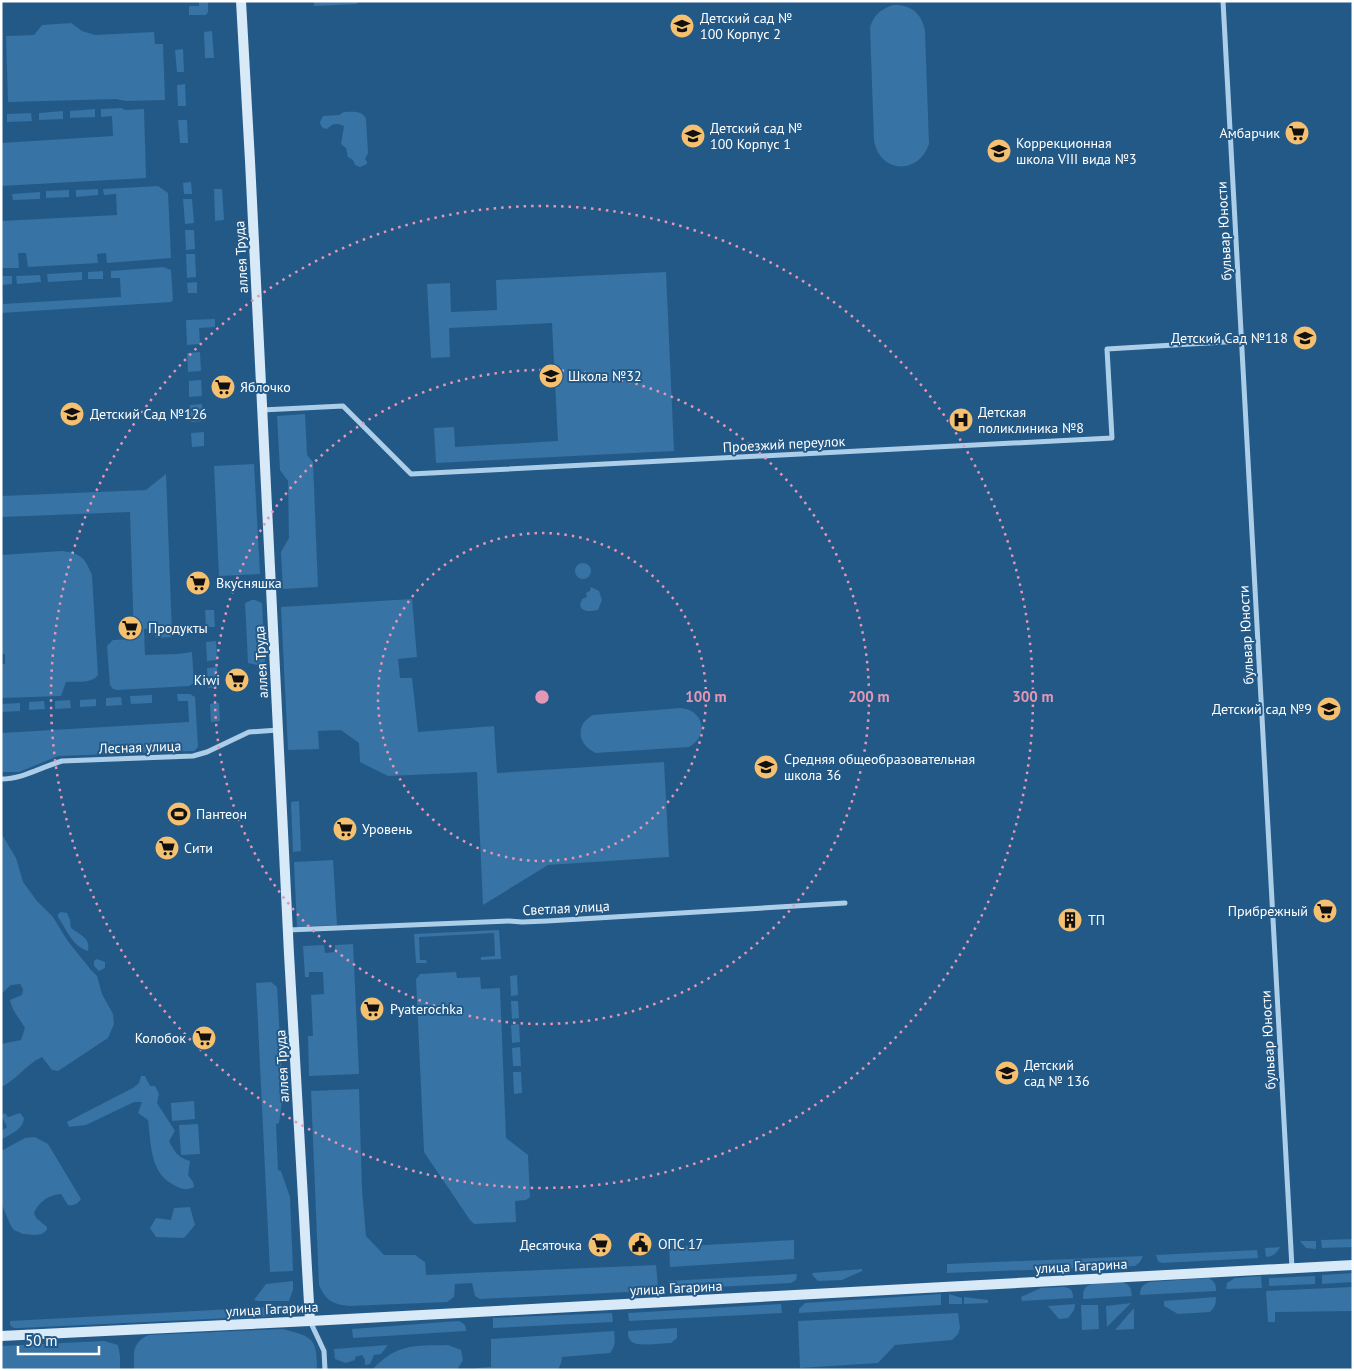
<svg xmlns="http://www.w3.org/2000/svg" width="1354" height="1371" font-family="'PT Sans',sans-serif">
<rect width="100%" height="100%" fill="#235987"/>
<g fill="#3773a4">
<polygon points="199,1 208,1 208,12 206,15 189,15 189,6 199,6"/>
<polygon points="314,1 357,1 357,4 314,6"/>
<path d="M 893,5 C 911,4 922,14 925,31 L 929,144 C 918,176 879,173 874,140 L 870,27 C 874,15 881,9 893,5 Z"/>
<polygon points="71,23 82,31 95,35 154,32 155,44 163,44 165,100 126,101 116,99 8,102 6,36 34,35 42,25"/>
<polygon points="212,31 214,58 205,58 204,32"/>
<polygon points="183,49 184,72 177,72 175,50"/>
<polygon points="185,84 186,106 178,106 177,85"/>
<polygon points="121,108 125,110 144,109 146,178 1,186 1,143 113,136 112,116 101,117 101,109"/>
<polygon points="95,109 95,117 70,118 70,111"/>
<polygon points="63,111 63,119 39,120 39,113"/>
<path d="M 344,112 C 353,112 362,110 366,119 L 368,153 L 365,159 L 367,162 L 367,164 L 360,167 L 355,165 L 353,160 L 348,157 L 346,148 L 341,144 L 344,126 C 337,123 333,123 327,129 C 322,128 321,127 320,122 L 323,116 L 339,115 Z"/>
<polygon points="31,113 32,121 7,122 7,114"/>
<polygon points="178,120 187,120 188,143 180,143"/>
<polygon points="191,182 192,194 184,194 183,183"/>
<polygon points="158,186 168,193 171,258 107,263 106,253 97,254 98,263 28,267 26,253 18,253 19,268 1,268 1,221 117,215 116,194 104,195 103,189"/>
<polygon points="98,189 98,195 76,197 76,190"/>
<polygon points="214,189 222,189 224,220 215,221"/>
<polygon points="69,190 69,197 46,198 46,191"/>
<polygon points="40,192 40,199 13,200 12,194"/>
<polygon points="192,199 194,223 185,224 183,199"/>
<polygon points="185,230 194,230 195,249 186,250"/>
<polygon points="186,254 195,254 196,277 187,278"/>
<polygon points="163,267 171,270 173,300 171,302 1,313 1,276 12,276 12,284 2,285 3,304 121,297 120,278 111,278 111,271"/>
<polygon points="103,271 103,279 88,279 88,272"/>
<polygon points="82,272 82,280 48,282 47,274"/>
<polygon points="666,272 674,451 436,463 434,428 454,427 455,447 558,441 552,323 449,328 450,357 431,358 427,284 450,283 451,312 497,310 496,280"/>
<polygon points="40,275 41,282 17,284 16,276"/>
<polygon points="197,282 197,293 188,293 187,283"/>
<polygon points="215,319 215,327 199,328 200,344 187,345 186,320"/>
<polygon points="200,352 201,371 188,372 187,353"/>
<polygon points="201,380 202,396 189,397 189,381"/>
<polygon points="202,404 203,421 191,422 190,405"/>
<polygon points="305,414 307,455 313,462 318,587 283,589 281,552 289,538 288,481 280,470 277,416"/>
<polygon points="204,432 204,446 192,447 191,433"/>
<polygon points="254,464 260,574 219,576 214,466"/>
<polygon points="166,474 172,633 171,637 156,638 155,634 152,634 152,628 144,629 145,655 177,654 192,652 194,683 189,686 117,690 113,689 110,685 107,646 113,640 134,639 130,512 1,517 1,496 146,490"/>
<path d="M 62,551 C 81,553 85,558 92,575 L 98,675 C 92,684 76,681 66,682 L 61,696 L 1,698 L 1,664 L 5,664 L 5,654 L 1,654 L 1,555 Z"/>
<circle cx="583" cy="571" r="8"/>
<path d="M 591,587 L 599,591 L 602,600 L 598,610 C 591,611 582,613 580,605 L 582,599 L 587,597 L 586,593 L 590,591 Z"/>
<polygon points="412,599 417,657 398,659 400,678 412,678 418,732 494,726 497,773 664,762 669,857 548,865 483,905 477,772 388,776 360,762 359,743 341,730 318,731 319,749 288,750 281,607"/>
<polygon points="252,600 255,600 262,603 265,662 257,665 248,663 245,603"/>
<polygon points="205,610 214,610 215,627 206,627"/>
<polygon points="216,641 217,660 207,661 206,642"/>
<polygon points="217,667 218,687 208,688 207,668"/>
<polygon points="177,694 190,694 195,697 198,747 194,751 58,756 19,772 1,772 1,733 189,722 188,701 178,701"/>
<polygon points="152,695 152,703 131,704 130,696"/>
<polygon points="121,697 122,705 106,706 106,698"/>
<polygon points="96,699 96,706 80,707 80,700"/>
<polygon points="70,700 71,708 55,709 55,701"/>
<polygon points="44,701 45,709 29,710 29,702"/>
<polygon points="20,703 20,711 1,712 1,704"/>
<polygon points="219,703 220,721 211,722 210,704"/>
<path d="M 681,708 C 704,710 709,736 689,747 L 596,753 C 577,745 575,724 593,715 Z"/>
<polygon points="299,801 301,851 293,852 291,802"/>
<path d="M 1,833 L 16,858 L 23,882 L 37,901 L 53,917 L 67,940 L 91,970 L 97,976 L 102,994 L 113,1014 L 114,1024 L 108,1038 L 58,1071 L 52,1070 L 42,1057 C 26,1064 17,1080 1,1087 L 1,1044 L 21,1040 L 25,1028 C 20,1019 12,1011 10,1000 L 22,995 L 23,989 L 20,984 L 11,985 L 1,994 Z"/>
<polygon points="333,860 337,925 297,927 294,862"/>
<path d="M 61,912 L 67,913 L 70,920 L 71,928 C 80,935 91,938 88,951 C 72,946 67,930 58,917 L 58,914 Z"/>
<polygon points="499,930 501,959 481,960 481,957 495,956 494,933 419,937 420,960 426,960 427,963 416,963 414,934"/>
<polygon points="353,944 359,1074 309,1076 308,1036 313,1036 311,995 324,994 323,972 309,972 309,977 305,977 303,946 324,945 325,953 335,952 335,945"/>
<polygon points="97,959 105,962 105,968 99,971 94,966 94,961"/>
<polygon points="456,972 457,978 480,977 481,989 500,988 506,1138 528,1155 530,1197 526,1200 515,1201 516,1222 474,1224 470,1220 424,1152 416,979 420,974"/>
<polygon points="517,975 518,995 511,996 510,976"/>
<polygon points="271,982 277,987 283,1095 279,1123 276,1124 278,1170 281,1171 290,1197 293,1271 270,1272 256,983"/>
<polygon points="511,1001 518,1001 519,1018 512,1019"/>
<polygon points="519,1024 520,1042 512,1043 511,1025"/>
<polygon points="520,1047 521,1066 513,1066 512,1048"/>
<polygon points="513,1072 521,1072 522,1093 514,1094"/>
<path d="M 141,1076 L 145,1076 L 150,1086 L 155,1086 L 159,1094 L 157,1103 L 175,1131 L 169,1141 C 175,1152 177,1157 190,1161 L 188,1175 L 193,1182 L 194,1187 C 185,1191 181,1189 172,1184 C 150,1172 151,1143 148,1120 L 138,1113 L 142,1102 L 134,1102 L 86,1125 L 69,1127 L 67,1122 L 123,1093 L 133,1088 L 139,1083 Z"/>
<path d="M 359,1089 L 362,1189 L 366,1236 L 384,1255 L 415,1255 L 425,1262 L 426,1275 L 656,1265 L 658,1287 L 650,1291 L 480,1299 L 475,1296 L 472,1283 L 455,1284 L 454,1297 L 447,1302 L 349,1306 C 333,1304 326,1301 319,1285 L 311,1091 Z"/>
<polygon points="194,1101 195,1119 172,1121 171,1103"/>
<path d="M 5,1113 L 8,1117 L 20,1113 L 24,1118 C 23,1130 10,1134 1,1140 L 1,1131 L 7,1127 L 1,1115 Z"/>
<polygon points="198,1124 200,1154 181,1155 179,1125"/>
<path d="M 35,1137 L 48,1144 L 81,1199 C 77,1204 75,1206 68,1205 L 61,1194 C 49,1195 39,1201 34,1213 L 36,1218 L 47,1227 L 47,1230 L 42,1234 L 35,1235 L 23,1234 L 14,1230 L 11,1226 L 1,1203 L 1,1151 L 25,1138 Z"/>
<polygon points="190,1207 195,1225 184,1238 156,1237 150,1228 156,1218 171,1220 174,1208"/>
<polygon points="1353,1239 1353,1247 1322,1248 1321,1240"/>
<polygon points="794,1240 794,1259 670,1267 669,1247"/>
<polygon points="1300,1241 1316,1241 1316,1249 1306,1248"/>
<path d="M 1280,1247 C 1276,1254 1273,1256 1266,1257 L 1265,1248 Z"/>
<polygon points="1257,1250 1258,1258 1162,1263 1158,1261 1156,1255"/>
<polygon points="1143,1256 1140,1262 1135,1266 947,1273 947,1264"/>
<polygon points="862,1269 862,1271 842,1280 818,1281 813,1276 812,1273"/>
<polygon points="1353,1273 1353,1282 1322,1284 1322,1275"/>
<polygon points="797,1274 796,1280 791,1283 675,1289 669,1284 668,1281"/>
<polygon points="1261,1276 1262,1288 1226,1289 1227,1283 1235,1278"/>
<polygon points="1315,1276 1315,1284 1269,1286 1269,1278"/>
<path d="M 1209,1278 C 1215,1282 1216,1284 1216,1291 L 1140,1295 C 1140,1288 1142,1285 1149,1282 Z"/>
<polygon points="293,1281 293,1290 289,1301 258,1301 254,1300 266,1284"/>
<path d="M 1123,1282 C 1130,1285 1131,1288 1132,1296 L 1083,1299 C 1083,1295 1083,1290 1086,1287 C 1092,1281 1114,1282 1123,1282 Z"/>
<path d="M 1064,1287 C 1071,1288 1073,1291 1073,1298 L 1022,1301 L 1021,1297 L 1041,1288 Z"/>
<polygon points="1353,1287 1353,1311 1275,1312 1275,1322 1268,1322 1266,1291"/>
<polygon points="941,1294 941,1305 799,1313 799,1309 805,1303"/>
<polygon points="949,1294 962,1298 962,1304 949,1304"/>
<polygon points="964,1297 988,1300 988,1303 964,1304"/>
<path d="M 1216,1297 C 1216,1304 1215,1307 1210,1312 L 1178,1314 L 1164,1306 L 1164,1301 Z"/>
<polygon points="1131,1303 1107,1327 1106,1306"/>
<polygon points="781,1304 782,1313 629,1321 628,1313"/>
<polygon points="1075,1304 1074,1310 1068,1318 1059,1319 1048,1306"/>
<polygon points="1081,1305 1098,1305 1099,1329 1082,1330"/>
<polygon points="287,1306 284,1312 272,1316 20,1328 14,1328 10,1325 10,1321"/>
<polygon points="1134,1308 1134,1329 1115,1330"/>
<polygon points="612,1313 613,1322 493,1328 493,1318"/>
<polygon points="958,1313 960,1328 958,1334 952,1340 895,1345 878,1363 800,1368 798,1321"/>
<path d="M 458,1321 C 464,1323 466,1325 466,1331 L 353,1338 L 352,1329 Z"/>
<path d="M 677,1328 L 677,1338 L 671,1343 C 663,1343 639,1347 632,1342 C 628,1339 628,1335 628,1331 Z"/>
<path d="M 283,1329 C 313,1337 317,1338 317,1370 L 134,1370 C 134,1353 131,1344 148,1335 Z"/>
<path d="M 614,1331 C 615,1339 616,1346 610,1353 L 562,1357 L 561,1363 L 558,1370 L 476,1370 L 476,1368 L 491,1367 L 491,1339 Z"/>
<polygon points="104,1341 118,1345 120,1356 120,1370 1,1370 1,1346"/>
<polygon points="388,1345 381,1354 374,1355 370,1364 365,1365 365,1360 362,1355 355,1357 355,1360 346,1363 335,1359 334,1349"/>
<path d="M 448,1345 L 461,1350 L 463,1360 L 457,1370 L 372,1370 C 397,1343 414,1346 448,1345 Z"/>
</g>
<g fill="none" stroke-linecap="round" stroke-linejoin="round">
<g stroke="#adcee9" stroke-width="5">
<polyline points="1223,1 1292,1268"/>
<polyline points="262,410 343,406 411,474 1112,438 1107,349 1241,341"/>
<path d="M 1,779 C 23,779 41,767 62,761 L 193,756 L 207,752 L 249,732 L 278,730"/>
<polyline points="288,930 509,921 522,922 547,921 845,903"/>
<polyline points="310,1321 324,1351 325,1370"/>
</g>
<g stroke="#d8e9f8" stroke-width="10">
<polyline points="241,1 250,161 289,954 310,1321"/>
<polyline points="1,1336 310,1321 1353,1265"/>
</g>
</g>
<g fill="none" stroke="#e497b5" stroke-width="2.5" stroke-dasharray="2.5 5">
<circle cx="542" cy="697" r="164"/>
<circle cx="542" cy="697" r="327"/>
<circle cx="542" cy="697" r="491"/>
</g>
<defs>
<symbol id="school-disc" viewBox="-11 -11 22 22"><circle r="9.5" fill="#f5c170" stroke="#235987"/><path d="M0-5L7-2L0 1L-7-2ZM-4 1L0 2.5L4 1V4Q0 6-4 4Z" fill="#111"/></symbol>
<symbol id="supermarket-disc" viewBox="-11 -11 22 22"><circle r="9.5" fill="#f5c170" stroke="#235987"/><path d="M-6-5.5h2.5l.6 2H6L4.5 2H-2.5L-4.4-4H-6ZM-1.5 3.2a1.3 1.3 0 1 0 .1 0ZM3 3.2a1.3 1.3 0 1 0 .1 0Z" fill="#111"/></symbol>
<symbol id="hospital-disc" viewBox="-11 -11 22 22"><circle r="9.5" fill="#f5c170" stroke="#235987"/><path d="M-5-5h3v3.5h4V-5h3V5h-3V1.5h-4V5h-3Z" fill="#111"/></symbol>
<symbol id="stadium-disc" viewBox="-11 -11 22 22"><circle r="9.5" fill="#f5c170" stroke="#235987"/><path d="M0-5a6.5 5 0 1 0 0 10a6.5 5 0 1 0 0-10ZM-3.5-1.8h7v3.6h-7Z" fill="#111"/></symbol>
<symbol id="building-disc" viewBox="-11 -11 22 22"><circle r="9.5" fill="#f5c170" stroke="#235987"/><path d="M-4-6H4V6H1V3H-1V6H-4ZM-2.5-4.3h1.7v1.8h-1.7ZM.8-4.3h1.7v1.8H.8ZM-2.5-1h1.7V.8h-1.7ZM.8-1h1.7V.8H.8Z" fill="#111"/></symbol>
<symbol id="civic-disc" viewBox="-11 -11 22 22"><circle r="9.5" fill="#f5c170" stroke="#235987"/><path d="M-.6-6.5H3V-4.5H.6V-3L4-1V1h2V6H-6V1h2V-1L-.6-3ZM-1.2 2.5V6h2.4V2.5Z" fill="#111"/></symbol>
</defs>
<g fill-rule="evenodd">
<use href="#school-disc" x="668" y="12" width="28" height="28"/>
<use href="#supermarket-disc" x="1283" y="119" width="28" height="28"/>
<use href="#school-disc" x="679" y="122" width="28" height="28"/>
<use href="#school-disc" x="985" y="137" width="28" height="28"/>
<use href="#school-disc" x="1291" y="324" width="28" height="28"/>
<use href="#school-disc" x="537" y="362" width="28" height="28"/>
<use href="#supermarket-disc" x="209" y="373" width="28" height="28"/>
<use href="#school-disc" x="58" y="400" width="28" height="28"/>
<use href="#hospital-disc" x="947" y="406" width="28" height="28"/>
<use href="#supermarket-disc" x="184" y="569" width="28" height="28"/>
<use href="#supermarket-disc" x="116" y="614" width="28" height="28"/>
<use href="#supermarket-disc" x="223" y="666" width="28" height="28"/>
<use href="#school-disc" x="1315" y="695" width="28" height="28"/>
<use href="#school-disc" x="752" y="753" width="28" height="28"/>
<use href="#stadium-disc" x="165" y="800" width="28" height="28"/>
<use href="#supermarket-disc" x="331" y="815" width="28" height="28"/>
<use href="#supermarket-disc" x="153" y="834" width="28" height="28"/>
<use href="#supermarket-disc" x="1311" y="897" width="28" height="28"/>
<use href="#building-disc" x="1056" y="906" width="28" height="28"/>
<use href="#supermarket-disc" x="358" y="995" width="28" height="28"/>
<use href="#supermarket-disc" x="190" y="1024" width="28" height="28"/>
<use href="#school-disc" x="993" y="1059" width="28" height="28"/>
<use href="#civic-disc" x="626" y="1230" width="28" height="28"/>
<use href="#supermarket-disc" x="586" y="1231" width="28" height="28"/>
</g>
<g text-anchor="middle" stroke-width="4" stroke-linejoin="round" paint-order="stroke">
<g font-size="14" fill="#fff" stroke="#235987" text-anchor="start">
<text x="700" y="23">Детский сад №<tspan x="700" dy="16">100 Корпус 2</tspan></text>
<text x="710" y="133">Детский сад №<tspan x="710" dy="16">100 Корпус 1</tspan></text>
<text x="1280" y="138" text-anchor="end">Амбарчик</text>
<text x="1016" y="148">Коррекционная<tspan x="1016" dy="16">школа VIII вида №3</tspan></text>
<text x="1288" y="343" text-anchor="end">Детский Сад №118</text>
<text x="568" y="381">Школа №32</text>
<text x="240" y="392">Яблочко</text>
<text x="978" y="417">Детская<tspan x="978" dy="16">поликлиника №8</tspan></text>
<text x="90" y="419">Детский Сад №126</text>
<text x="216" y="588">Вкусняшка</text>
<text x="148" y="633">Продукты</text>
<text x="220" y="685" text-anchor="end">Kiwi</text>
<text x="1312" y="714" text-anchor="end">Детский сад №9</text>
<text x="784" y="764">Средняя общеобразовательная<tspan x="784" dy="16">школа 36</tspan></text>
<text x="196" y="819">Пантеон</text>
<text x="362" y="834">Уровень</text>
<text x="184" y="853">Сити</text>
<text x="1308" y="916" text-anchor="end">Прибрежный</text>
<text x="1088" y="925">ТП</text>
<text x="390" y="1014">Pyaterochka</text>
<text x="186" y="1043" text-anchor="end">Колобок</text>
<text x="1024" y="1070">Детский<tspan x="1024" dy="16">сад № 136</tspan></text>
<text x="658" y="1249">ОПС 17</text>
<text x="582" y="1250" text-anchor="end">Десяточка</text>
</g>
<g font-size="14" fill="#fff" stroke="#235987">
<text transform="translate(1224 231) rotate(-93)" y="5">бульвар Юности</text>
<text transform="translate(241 257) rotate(-93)" y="5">аллея Труда</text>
<text transform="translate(784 444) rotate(-3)" y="5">Проезжий переулок</text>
<text transform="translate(1246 635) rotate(-93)" y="5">бульвар Юности</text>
<text transform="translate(261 662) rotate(-93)" y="5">аллея Труда</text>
<text transform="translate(140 747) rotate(-2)" y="5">Лесная улица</text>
<text transform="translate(566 908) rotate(-3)" y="5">Светлая улица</text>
<text transform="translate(1268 1040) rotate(-93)" y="5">бульвар Юности</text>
<text transform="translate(282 1066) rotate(-93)" y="5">аллея Труда</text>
<text transform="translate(1081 1266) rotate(-3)" y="5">улица Гагарина</text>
<text transform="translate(676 1288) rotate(-3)" y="5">улица Гагарина</text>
<text transform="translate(272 1309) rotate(-3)" y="5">улица Гагарина</text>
</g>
</g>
<circle cx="542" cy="697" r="8" fill="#e497b5" stroke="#235987" stroke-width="2.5"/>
<g font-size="15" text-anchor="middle" font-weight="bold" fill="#e497b5" stroke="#235987" stroke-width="4" stroke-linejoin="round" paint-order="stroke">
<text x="706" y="702">100 m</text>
<text x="869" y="702">200 m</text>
<text x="1033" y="702">300 m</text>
</g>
<rect width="1354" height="1371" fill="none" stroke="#ffffff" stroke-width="5"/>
<path d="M18 1346v8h81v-8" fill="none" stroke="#ffffff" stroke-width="2.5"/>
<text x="25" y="1346" font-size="15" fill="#ffffff" stroke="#235987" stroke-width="4" paint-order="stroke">50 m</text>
</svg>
